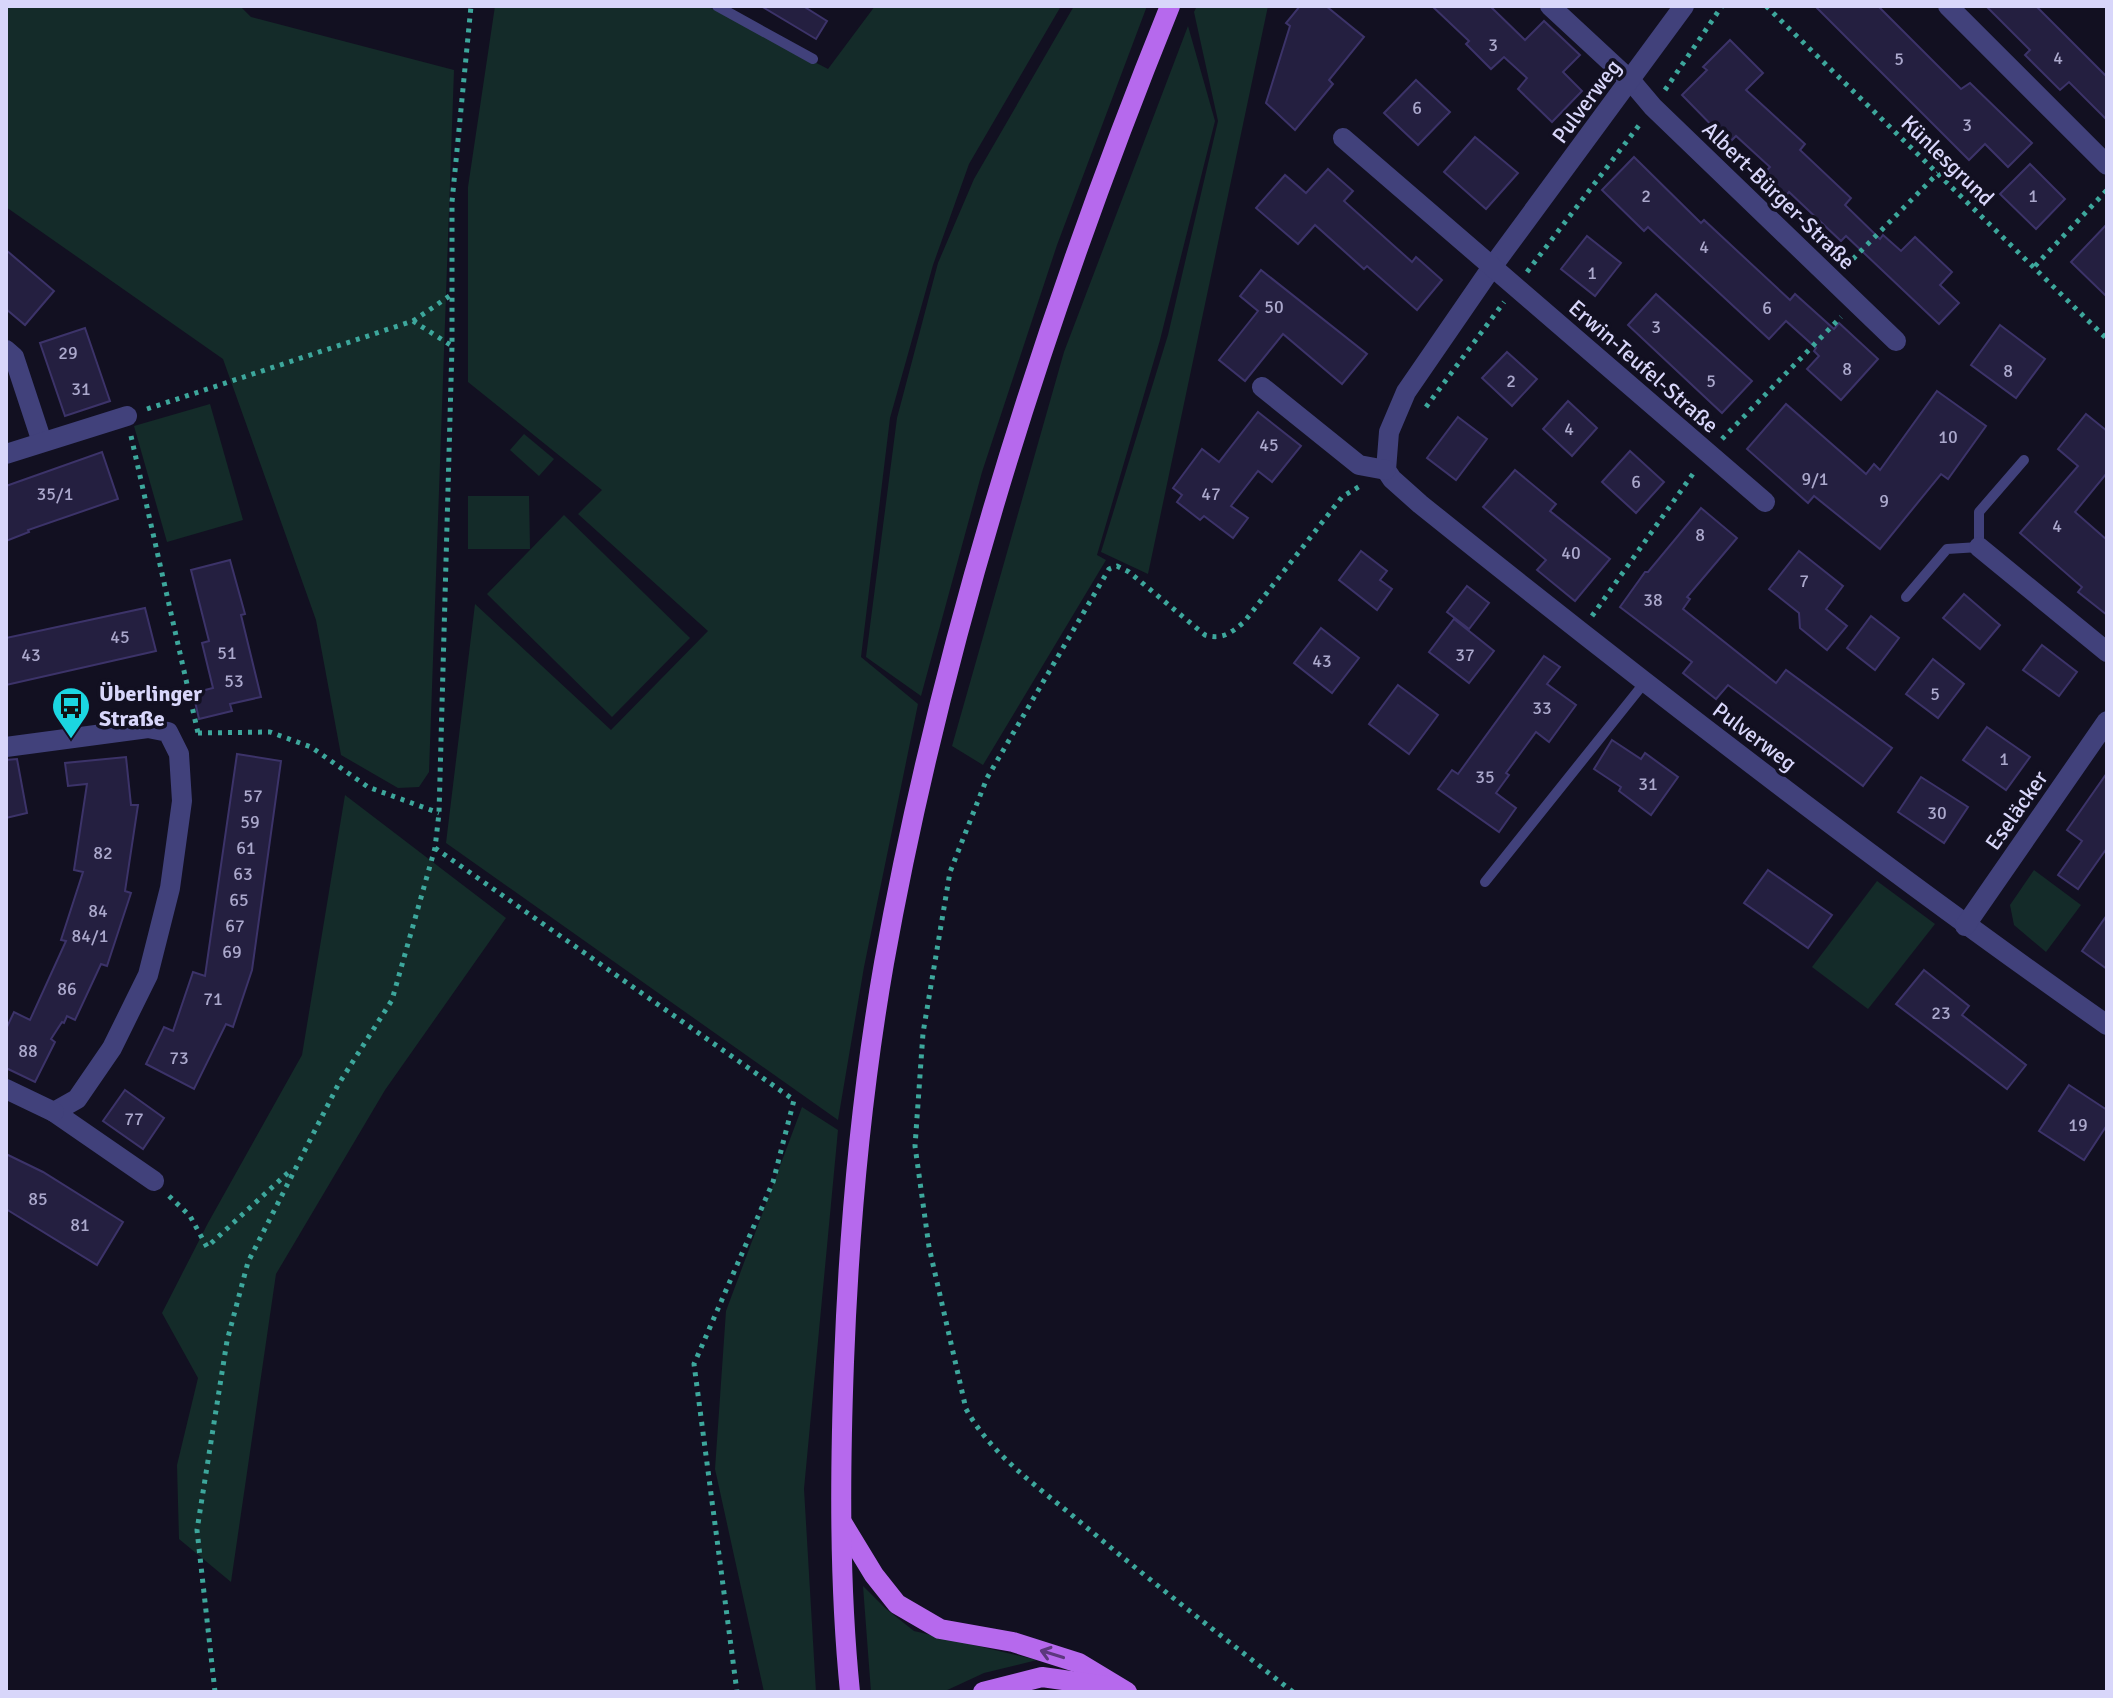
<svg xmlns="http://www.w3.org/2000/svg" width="2113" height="1698" font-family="Signika,sans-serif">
<rect width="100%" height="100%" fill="#121021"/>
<g fill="#142b29">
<polygon points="6,6 240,6 251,17 454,70 429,772 419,787 398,788 341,755 316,620 223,359 6,207"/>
<polygon points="495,6 707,6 828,69 875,6 1061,6 969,164 933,265 890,418 861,657 918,704 864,967 838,1120 446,843 475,604 611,730 708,631 578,514 602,490 468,382 468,187"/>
<polygon points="1074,6 1147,6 1057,245 982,472 921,696 866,657 897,418 938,263 974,179"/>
<polygon points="1197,6 1268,6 1148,574 1101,552 1168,335 1218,121 1194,12"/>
<polygon points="1188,26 1215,121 1160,340 1097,555 1106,560 983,765 952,746 1064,352"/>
<polygon points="210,404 243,520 167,542 134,426"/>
<polygon points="524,434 554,459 539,476 510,450"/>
<polygon points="468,496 529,496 530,549 468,549"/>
<polygon points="564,515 690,638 612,717 487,594"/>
<polygon points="345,795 506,918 385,1090 276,1274 231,1582 179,1539 177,1465 198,1378 162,1313 208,1223 302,1055"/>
<polygon points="2034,870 2081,905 2046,952 2014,925 2010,905"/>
<polygon points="1877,881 1935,924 1868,1009 1812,967"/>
<polygon points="802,1107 838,1130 804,1489 816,1692 764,1692 715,1469 726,1311"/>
<polygon points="863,1586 885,1608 914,1631 1037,1660 984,1673 943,1692 871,1692"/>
</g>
<g fill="#241f40" stroke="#3c3369" stroke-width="2">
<polygon points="761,6 803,6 827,21 816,39"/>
<polygon points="1300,6 1326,6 1364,37 1329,80 1333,84 1295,130 1266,103 1290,26 1286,23"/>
<polygon points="1432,6 1490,6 1525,40 1544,21 1580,55 1563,72 1582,91 1552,122 1518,89 1527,78 1504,57 1491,69 1466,44 1469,41"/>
<polygon points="1815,6 1878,6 1961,89 1970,83 2032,143 2008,167 1985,144 1969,160"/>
<polygon points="1986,6 2036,6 2107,77 2107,120 2069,82 2060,90 2025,55 2030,50"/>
<polygon points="1730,40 1763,73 1746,90 1805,144 1800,150 1851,198 1845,205 1880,239 1883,235 1901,251 1915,237 1952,272 1940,285 1959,303 1939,324 1846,236 1841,241 1789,192 1783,199 1760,178 1770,167 1736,136 1729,143 1682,95 1707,70 1703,67"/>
<polygon points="1416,80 1450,112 1418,145 1384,113"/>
<polygon points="1475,137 1518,173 1486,209 1444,172"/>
<polygon points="1634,157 1701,223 1704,220 1790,300 1795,294 1834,329 1839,323 1878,359 1841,400 1807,369 1819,356 1814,351 1816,348 1786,321 1769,339 1648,227 1644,231 1602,190"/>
<polygon points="2030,164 2065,199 2036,229 2000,194"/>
<polygon points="1328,169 1353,191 1344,201 1412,262 1416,257 1442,280 1417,310 1367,266 1364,269 1315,225 1298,244 1256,208 1285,175 1306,193"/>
<polygon points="2107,224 2107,297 2071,262"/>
<polygon points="1587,236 1621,263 1595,296 1561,269"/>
<polygon points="6,250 54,291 25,325 6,309"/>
<polygon points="1261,270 1367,354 1342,384 1283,334 1245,381 1219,360 1258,311 1240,296"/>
<polygon points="1656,294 1752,381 1722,413 1628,325"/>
<polygon points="2000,325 2045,359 2016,398 1971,365"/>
<polygon points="85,328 110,401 65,416 40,343"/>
<polygon points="1507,352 1537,379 1512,406 1482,378"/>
<polygon points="1937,391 1986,426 1948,479 1941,474 1880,549 1814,496 1808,503 1747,449 1786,404 1866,474 1874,464 1880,470"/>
<polygon points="1568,401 1597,428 1572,456 1543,429"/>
<polygon points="1258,412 1301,446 1272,482 1258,471 1231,506 1248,518 1233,538 1204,516 1200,520 1177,502 1182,495 1173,488 1202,449 1219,462"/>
<polygon points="2086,414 2107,431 2107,473 2075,512 2107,540 2107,615 2078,592 2082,587 2020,533 2078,466 2058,449"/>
<polygon points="1458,417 1487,439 1456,480 1427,458"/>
<polygon points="1630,451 1664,482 1636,513 1602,482"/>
<polygon points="102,452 118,499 28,530 29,532 6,541 6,486"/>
<polygon points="1515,470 1556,504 1550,511 1610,559 1575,601 1537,570 1546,560 1483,507"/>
<polygon points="1701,508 1737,538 1687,597 1690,599 1683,609 1776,683 1786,670 1892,748 1863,786 1728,685 1716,699 1683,673 1692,662 1620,607 1645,572 1648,572"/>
<polygon points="1361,551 1387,571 1380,580 1392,589 1377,610 1339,580"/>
<polygon points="1799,551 1843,586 1826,609 1847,626 1827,650 1800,628 1799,613 1769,589"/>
<polygon points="230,560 245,614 241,615 261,697 230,704 232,711 199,719 193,693 213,688 202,643 209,641 191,570"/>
<polygon points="1467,586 1489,603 1469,629 1447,612"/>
<polygon points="1964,594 2000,625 1980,649 1943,618"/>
<polygon points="145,608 156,651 6,685 6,638"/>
<polygon points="1871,616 1899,638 1875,670 1847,648"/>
<polygon points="1454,619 1494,651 1469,683 1429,652"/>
<polygon points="1321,628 1359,658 1332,693 1294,663"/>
<polygon points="2042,645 2077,672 2059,696 2023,670"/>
<polygon points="1544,656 1560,667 1547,684 1576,705 1549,742 1536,732 1506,773 1509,775 1496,793 1516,808 1499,832 1438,789 1452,770 1458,774"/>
<polygon points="1933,659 1964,684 1938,718 1906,694"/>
<polygon points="1398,685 1438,715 1409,754 1369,724"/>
<polygon points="1987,727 2030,757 2006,790 1963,760"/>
<polygon points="1612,740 1641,759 1645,753 1678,777 1651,815 1619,791 1621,787 1594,769"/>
<polygon points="237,754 281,761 252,970 233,1027 226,1024 194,1089 146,1064 164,1027 173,1031 193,972 205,976"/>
<polygon points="126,757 131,805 138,805 125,891 131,893 107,966 101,964 75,1020 67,1016 64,1023 62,1022 51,1039 55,1042 35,1082 6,1068 6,1029 14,1012 30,1020 66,941 61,940 83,872 74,870 87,784 68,786 65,763"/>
<polygon points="17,759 27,813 6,818 6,760"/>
<polygon points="2107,773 2107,848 2078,889 2058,875 2082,841 2067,830"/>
<polygon points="1921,777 1968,807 1944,843 1898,812"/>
<polygon points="1768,870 1832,915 1808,948 1744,903"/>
<polygon points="2107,915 2107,969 2082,951"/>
<polygon points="1924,970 1969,1006 1962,1015 2026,1065 2007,1089 1896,1004"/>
<polygon points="2069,1085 2107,1110 2107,1125 2084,1160 2039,1131"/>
<polygon points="125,1090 164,1118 143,1149 103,1121"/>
<polygon points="6,1154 43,1172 123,1222 97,1265 6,1209"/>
</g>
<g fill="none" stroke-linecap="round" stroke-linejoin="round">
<g stroke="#3da79c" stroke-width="5" stroke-dasharray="4 6" stroke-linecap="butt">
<polyline points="1766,6 2107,339"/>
<polyline points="1665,90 1722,6"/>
<polyline points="1846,266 1938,173"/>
<polyline points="2035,266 2107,190"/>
<polyline points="1527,272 1640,124"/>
<polyline points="413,321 451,295"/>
<polyline points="1426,407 1504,302"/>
<polyline points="147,409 413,321 452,346"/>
<polyline points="131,436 198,733 193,733"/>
<polyline points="1722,439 1841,317"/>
<polyline points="1592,616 1695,471"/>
<polyline points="198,733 270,732 311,747 368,787 439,813"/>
<polyline points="435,848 794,1100 773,1182 694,1364 737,1692"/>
<polyline points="169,1196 190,1216 207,1247 291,1170"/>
<polyline points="215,1692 197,1530 227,1341 248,1262 338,1085 392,1000 435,848 439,813 452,346 452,202 471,6"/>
<path d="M 1293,1692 C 1219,1634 1145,1577 1073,1516 C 1033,1483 991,1454 966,1409 L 929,1247 L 915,1146 L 923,1033 L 950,872 L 987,778 L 1109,569 L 1117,566 L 1129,572 L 1205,635 C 1222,640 1231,633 1244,622 L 1342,497 L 1360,486"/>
</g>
<g stroke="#41417b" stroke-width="10">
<polyline points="717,6 813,59"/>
<polyline points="1906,597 1947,549 1979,547 1979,512 2024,460"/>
<polyline points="1485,882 1645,682"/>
</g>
<g stroke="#41417b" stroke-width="20">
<polyline points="1550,6 1631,81 1653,107 1896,341"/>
<path d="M 1684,6 L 1492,267 L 1406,392 L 1389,432 L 1386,470 L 1392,479 L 1420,504 C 1644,684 1872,860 2107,1025"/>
<polyline points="1948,6 2107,165"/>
<polyline points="1343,138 1765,502"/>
<polyline points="6,350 14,357 42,442"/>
<polyline points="1262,387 1359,465 1386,470"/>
<polyline points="6,454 127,416"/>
<polyline points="1979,547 2107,652"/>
<polyline points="6,747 148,728 168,732 179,754 182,801 170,888 148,975 112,1048 77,1099 54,1112 154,1181"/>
<polyline points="1965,926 2107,721"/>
<polyline points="6,1089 54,1112"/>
</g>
<g stroke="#b669ed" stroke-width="20">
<polyline points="843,1524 874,1575 897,1604 940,1629 1013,1642 1079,1663 1127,1692"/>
<path d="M 850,1692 C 839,1583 840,1471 844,1362 C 849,1228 861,1095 884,963 C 943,635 1045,315 1170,6"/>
<polyline points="983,1692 1042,1677 1113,1687"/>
</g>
</g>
<defs><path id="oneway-shaft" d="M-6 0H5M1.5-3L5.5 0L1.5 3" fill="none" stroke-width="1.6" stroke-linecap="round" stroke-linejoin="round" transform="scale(2)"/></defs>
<use stroke="#5c387d" href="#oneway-shaft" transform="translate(1052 1654) rotate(-163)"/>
<defs>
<symbol id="bus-pin" viewBox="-11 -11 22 30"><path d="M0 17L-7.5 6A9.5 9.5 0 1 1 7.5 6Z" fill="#1bd6e1" stroke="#121021"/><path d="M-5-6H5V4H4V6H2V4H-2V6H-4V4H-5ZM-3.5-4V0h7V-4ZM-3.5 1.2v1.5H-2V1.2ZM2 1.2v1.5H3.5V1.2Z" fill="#111"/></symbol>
</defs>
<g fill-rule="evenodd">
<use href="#bus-pin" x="49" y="684" width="44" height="60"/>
</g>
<g text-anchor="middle" stroke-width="7" stroke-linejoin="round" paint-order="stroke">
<g font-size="18" fill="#aba8cc">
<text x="1493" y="51">3</text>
<text x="2058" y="64">4</text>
<text x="1899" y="65">5</text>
<text x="1417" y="114">6</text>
<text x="1967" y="131">3</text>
<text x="1646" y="202">2</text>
<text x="2033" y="202">1</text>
<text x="1704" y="253">4</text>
<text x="1592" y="279">1</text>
<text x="1274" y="313">50</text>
<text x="1767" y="314">6</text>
<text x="1656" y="333">3</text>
<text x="68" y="359">29</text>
<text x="1847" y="375">8</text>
<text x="2008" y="377">8</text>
<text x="1511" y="387">2</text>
<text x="1711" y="387">5</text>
<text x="81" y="395">31</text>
<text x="1569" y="435">4</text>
<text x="1948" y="443">10</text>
<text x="1269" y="451">45</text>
<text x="1815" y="485">9/1</text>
<text x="1636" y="488">6</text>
<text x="55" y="500">35/1</text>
<text x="1211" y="500">47</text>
<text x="1884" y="507">9</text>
<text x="2057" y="532">4</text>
<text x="1700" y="541">8</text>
<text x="1571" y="559">40</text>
<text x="1804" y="587">7</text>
<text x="1653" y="606">38</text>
<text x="120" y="643">45</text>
<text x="227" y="659">51</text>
<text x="31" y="661">43</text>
<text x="1465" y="661">37</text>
<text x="1322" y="667">43</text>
<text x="234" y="687">53</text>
<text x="1935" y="700">5</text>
<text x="1542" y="714">33</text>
<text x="2004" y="765">1</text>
<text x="1485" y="783">35</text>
<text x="1648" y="790">31</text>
<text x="253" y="802">57</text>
<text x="1937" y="819">30</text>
<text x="250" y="828">59</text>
<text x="246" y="854">61</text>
<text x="103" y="859">82</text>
<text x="243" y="880">63</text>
<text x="239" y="906">65</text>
<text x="98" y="917">84</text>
<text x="235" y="932">67</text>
<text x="90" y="942">84/1</text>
<text x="232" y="958">69</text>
<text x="67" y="995">86</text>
<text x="213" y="1005">71</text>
<text x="1941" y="1019">23</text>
<text x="28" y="1057">88</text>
<text x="179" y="1064">73</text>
<text x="134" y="1125">77</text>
<text x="2078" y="1131">19</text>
<text x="38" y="1205">85</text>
<text x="80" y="1231">81</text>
</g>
<g font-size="22" fill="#d8d6fa" stroke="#121021">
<text transform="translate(1586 101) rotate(-53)" y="8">Pulverweg</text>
<text transform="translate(1948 160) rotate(44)" y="8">Künlesgrund</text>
<text transform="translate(1779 195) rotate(44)" y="8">Albert-Bürger-Straße</text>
<text transform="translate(1644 366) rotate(41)" y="8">Erwin-Teufel-Straße</text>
<text transform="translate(1755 736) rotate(37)" y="8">Pulverweg</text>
<text transform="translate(2016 810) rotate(-55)" y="8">Eseläcker</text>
</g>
<g font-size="22" font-weight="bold" fill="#d8d6fa" stroke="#121021" text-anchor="start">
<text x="99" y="701">Überlinger<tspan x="99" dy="25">Straße</tspan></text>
</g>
</g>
<rect width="2113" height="1698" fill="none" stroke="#d8d6fa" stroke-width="16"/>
</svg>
